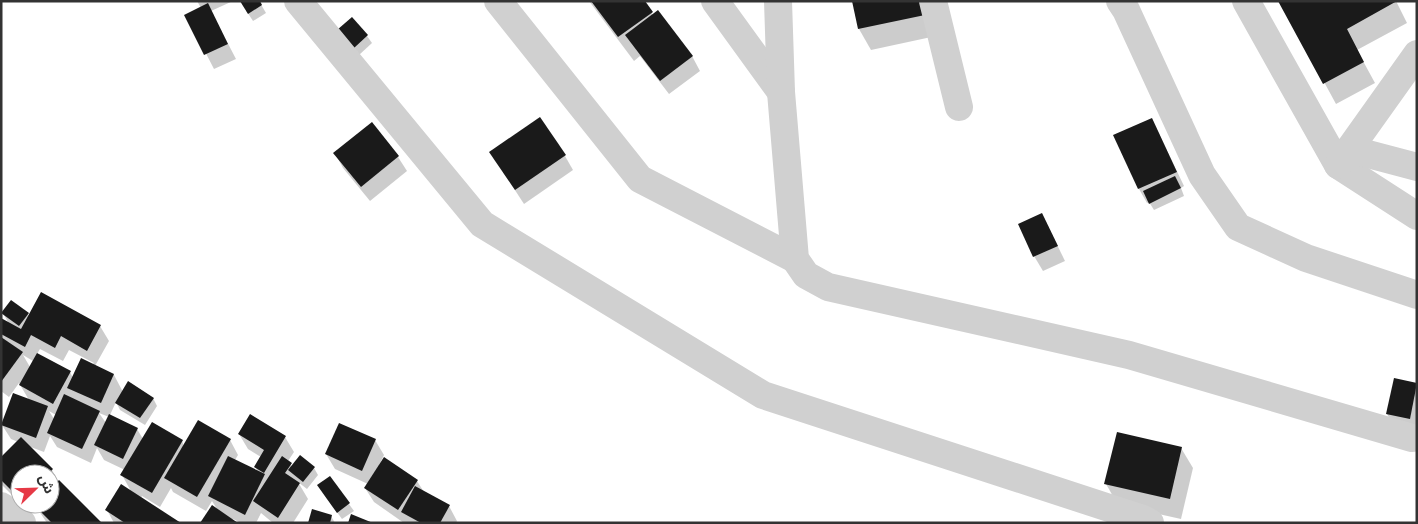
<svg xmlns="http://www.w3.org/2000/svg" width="1418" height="524" font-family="'Sofia Sans Condensed','Noto Sans Arabic',sans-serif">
<rect width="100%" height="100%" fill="#fff"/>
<g fill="#0003" fill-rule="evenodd">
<polygon points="197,1 233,1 211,11 236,59 214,69 186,15 201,8"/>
<polygon points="240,1 259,1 266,13 253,21"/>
<polygon points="589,1 643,1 653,15 692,56 700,71 669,94 640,56 634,61"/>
<polygon points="853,1 929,1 936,36 871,50 859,29"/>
<polygon points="1280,1 1396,1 1407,23 1357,50 1375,83 1336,104"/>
<polygon points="352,19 367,36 372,43 359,55 343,37"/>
<polygon points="1152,119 1184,186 1181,188 1184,196 1154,210 1149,202 1147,203 1139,189 1115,136"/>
<polygon points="372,124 398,157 407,171 370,201 343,168 335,153"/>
<polygon points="490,152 565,156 573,170 524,204"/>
<polygon points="1042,214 1065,261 1043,271 1034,256"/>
<path d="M 3,313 L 28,314 L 29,316 L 100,326 L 109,341 L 95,366 L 114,375 L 123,392 L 153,398 L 157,406 L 145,425 L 120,410 L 116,402 L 110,415 L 137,429 L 143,439 L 182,441 L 184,446 L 230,440 L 238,455 L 235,460 L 258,472 L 255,467 L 261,457 L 248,449 L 239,434 L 285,437 L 294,452 L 288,461 L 292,467 L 314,468 L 318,475 L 307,489 L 298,482 L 308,499 L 293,523 L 273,523 L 261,513 L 256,523 L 241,523 L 233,519 L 232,520 L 217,509 L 212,501 L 206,511 L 173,492 L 171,488 L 160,507 L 142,496 L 141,498 L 178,523 L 114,523 L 107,510 L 132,493 L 122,475 L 125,470 L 104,460 L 97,448 L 91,463 L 57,447 L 50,436 L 44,452 L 28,446 L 52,470 L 59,483 L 100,523 L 47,523 L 37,508 L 31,514 L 21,504 L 50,504 L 50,474 L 20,474 L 20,503 L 1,484 L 1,459 L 18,442 L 11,439 L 2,425 L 29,400 L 19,383 L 9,397 L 1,391 L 1,319 L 9,324 ZM 40,349 L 63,361 L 69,350 L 94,363 L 73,378 L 70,372 L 37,354 ZM 23,355 L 33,361 L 30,367 ZM 49,411 L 56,415 L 54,419 ZM 99,413 L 109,417 L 106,423 Z"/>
<polygon points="1417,384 1417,433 1395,428 1387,414"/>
<polygon points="375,440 384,455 379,465 417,481 424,492 449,506 457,521 456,523 404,523 374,502 365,488 368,484 335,469 326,454"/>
<polygon points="1181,448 1193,468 1181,519 1118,505 1106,484"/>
<polygon points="330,478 354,511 342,519 323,493"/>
<polygon points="331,516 335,523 309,523"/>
</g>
<g fill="#1a1a1a">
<polygon points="240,1 260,1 262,5 248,14"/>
<polygon points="591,1 645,1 653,12 618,37"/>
<polygon points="852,1 922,1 925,15 858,29"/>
<polygon points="1278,1 1397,1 1347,29 1364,62 1323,84"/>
<polygon points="208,3 228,44 204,55 184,15"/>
<polygon points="658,10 693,56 660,81 625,35"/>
<polygon points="352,17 368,35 354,48 337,30"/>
<polygon points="540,117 566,155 515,190 489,152"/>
<polygon points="1152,118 1177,172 1138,189 1113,135"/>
<polygon points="372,122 399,156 361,187 333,153"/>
<polygon points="1175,176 1181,188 1149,204 1143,191"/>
<polygon points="1042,213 1058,246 1033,257 1018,224"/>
<polygon points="41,292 101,325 87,351 61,336 55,348 31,335 25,347 1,334 1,318 21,329"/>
<polygon points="11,300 29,313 19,326 1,313"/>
<polygon points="1,337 23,352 1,382"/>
<polygon points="37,353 71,371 53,404 19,385"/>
<polygon points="81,358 114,374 101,403 67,388"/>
<polygon points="1394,378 1417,383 1410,419 1386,414"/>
<polygon points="128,381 154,398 140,418 115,403"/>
<polygon points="13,393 48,406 36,438 1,425"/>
<polygon points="64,394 100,411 82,449 47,433"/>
<polygon points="109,414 138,428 123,459 94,445"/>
<polygon points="250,414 286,436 264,473 254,467 264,450 238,434"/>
<polygon points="198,420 231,439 197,497 164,478"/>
<polygon points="152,422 183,440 152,493 120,475"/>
<polygon points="339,423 376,439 362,471 325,454"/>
<polygon points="1117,432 1182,447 1170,499 1104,484"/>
<polygon points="21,437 53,469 48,474 20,474 20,499 1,480 1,457"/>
<polygon points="300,455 315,467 303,482 288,470"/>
<polygon points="228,456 265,474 245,515 208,496"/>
<polygon points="282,456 292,463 285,473 300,483 278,518 253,501"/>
<polygon points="384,457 418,480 398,510 364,488"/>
<polygon points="330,476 350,503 337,513 317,485"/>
<polygon points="59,480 102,523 52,523 34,505 36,504 50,504 50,489"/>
<polygon points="121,484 181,523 125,523 105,510"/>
<polygon points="415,486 450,505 440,523 421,523 401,512"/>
<polygon points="212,505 238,523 200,523"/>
<polygon points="312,509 332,515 330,523 308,523"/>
<polygon points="351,514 373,523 348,523"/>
</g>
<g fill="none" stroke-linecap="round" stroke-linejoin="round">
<g stroke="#d0d0d0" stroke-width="28">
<polyline points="298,1 482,224 763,395 1143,519 1150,523"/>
<polyline points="498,1 640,179 795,259"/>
<polyline points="715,1 781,92"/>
<polyline points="778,1 781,92 795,259 806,275 828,287 1129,355 1412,438"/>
<polyline points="933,1 959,107"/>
<polyline points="1120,1 1126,10 1202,175 1238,227 1306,258 1417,295"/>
<polyline points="1246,1 1338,165 1417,216"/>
<polyline points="1349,149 1417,167"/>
<polyline points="1338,165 1417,54"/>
<polyline points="1,506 22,523"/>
</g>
</g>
<rect width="1418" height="524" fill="none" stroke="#333333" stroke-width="5"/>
<g transform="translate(35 489) rotate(67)"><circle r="24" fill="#ffffff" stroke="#adadad"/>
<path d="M0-4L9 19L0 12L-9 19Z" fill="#e63946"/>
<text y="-8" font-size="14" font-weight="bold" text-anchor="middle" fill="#333333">ش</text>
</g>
</svg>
